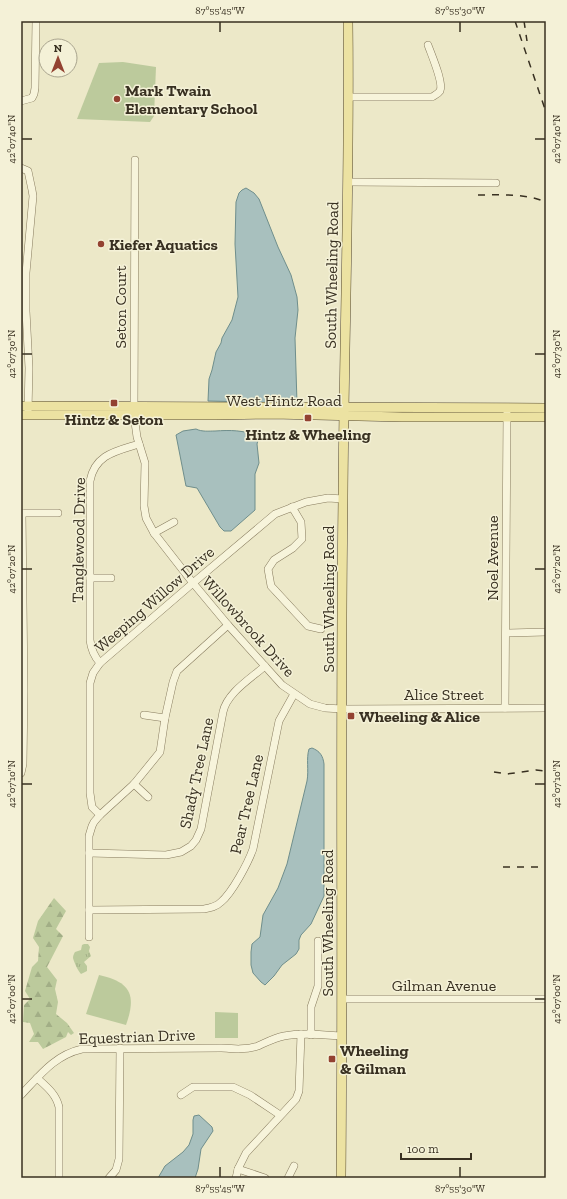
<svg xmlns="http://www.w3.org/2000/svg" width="567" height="1199" font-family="'Zilla Slab',serif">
<defs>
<pattern id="forest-firs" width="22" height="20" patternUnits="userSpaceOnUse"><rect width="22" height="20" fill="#bcca9c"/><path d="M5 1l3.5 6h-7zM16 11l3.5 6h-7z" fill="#a2ae86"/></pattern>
<pattern id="park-tufts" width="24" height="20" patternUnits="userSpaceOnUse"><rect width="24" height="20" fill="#bcca9c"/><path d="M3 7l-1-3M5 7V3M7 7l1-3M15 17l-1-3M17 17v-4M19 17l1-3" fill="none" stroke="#a2ae86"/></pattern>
</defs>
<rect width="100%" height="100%" fill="#ece8c8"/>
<g fill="#bcca9c">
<polygon points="123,62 156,67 154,116 150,122 77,119 99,63"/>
<path d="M 99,975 C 130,982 137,994 126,1025 L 86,1014 Z"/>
<polygon points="215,1012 238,1013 238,1038 215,1038"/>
</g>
<polygon fill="url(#forest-firs)" points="54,898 66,911 56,929 63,936 47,967 57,980 55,989 58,1002 56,1014 67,1023 74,1033 71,1035 68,1032 66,1037 43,1049 38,1042 29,1042 34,1034 30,1023 23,1022 24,1005 30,999 25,991 32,967 38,961 39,947 33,938 38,921"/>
<path fill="url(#park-tufts)" d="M 84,944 L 88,944 L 90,947 L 89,951 L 91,956 L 84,962 L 87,966 L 87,971 L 81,974 C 78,971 74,962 73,958 C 73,955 74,954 75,952 L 81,950 L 82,945 Z"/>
<g fill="#a8c0be" stroke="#6f8e8c">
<polygon points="246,188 254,193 259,199 278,247 291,275 297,297 298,310 295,338 297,403 208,401 209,379 212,370 216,352 221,343 222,338 232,320 238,297 235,244 236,202 239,193 242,190"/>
<path d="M 196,429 C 202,432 209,431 215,431 C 230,430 244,430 257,436 L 258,440 L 257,444 L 259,463 L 255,474 L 255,510 L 231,531 L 224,531 L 220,527 L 197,488 L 186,486 L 176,435 L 183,431 Z"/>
<path d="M 312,748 C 320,751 323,756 324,764 L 324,896 L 311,924 L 301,935 L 299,940 L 299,949 L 296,954 L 282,965 L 274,976 L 265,985 L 261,982 L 253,973 L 251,965 L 251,952 L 252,944 L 260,937 L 263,915 L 278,888 L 287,864 L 307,781 C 309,770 306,759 309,749 Z"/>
<polygon points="199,1115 212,1127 213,1131 201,1149 198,1169 195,1178 158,1178 165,1166 183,1152 189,1145 193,1134 193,1120 194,1116"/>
</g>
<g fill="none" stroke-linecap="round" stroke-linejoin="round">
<defs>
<g id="minor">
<path d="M 349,97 L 432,97 C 435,95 438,94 440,91 C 444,83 431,54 428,45"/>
<polyline points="21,101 32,98 34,94 35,88 36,21"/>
<polyline points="135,160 134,415 137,437 145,463 144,506 146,518 154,533 193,583 228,625 282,685 310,704 325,708 342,709 546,708"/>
<polyline points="21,168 28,171 32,190 33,196 26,273 26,311 29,368 28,411"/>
<polyline points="348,182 496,183"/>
<polyline points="292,507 301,522 302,539 293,548 274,560 268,569 271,586 308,626 321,629"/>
<polyline points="21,513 58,513"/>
<polyline points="154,533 174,522"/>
<polyline points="90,578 111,578"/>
<polyline points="506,633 546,632"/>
<path d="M 100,663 C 94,656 91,649 90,640 L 90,481 C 95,454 117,451 139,444"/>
<polyline points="505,708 507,413"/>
<polyline points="144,715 165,718"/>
<polyline points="21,773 23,764 24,691 22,513"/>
<polyline points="134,784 148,797"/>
<polyline points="100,815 92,807 90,793 90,683 93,673 100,663 193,583 275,514 306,502 328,498 343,499"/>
<path d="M 89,853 L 166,855 L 181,852 L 191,846 L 196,840 L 201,829 L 223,712 C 227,693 250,679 265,666"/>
<path d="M 89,910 L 204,909 C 210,908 216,907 221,902 C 232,893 248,863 253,849 L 279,721 L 294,694"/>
<polyline points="89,937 89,836 92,826 94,822 100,815 134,784 160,752 165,718 173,682 177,671 228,625"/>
<polyline points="342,999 546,999"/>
<polyline points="311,1035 311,1007 318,986 318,941"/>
<path d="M 37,1078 C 47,1087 56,1094 59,1107 L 59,1178"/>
<path d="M 21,1095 C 40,1075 55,1055 82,1049 L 221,1048 C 234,1049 246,1050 258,1046 C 267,1042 274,1038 284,1036 C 303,1032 323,1035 342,1036"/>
<polyline points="181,1095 193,1087 233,1087 250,1095 280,1115"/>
<polyline points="238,1169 265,1178"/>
<polyline points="109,1178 116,1170 119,1159 120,1048"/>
<polyline points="236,1178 238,1169 246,1153 296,1099 299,1091 301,1034"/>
<polyline points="288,1178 294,1166"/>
</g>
<g id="major">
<polyline points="21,406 546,408"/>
<polyline points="21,415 216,415 273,414 402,417 546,417"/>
<path d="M 341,1178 C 343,951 340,724 343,498 C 344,339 350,180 348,21"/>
</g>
</defs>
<use href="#minor" stroke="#877b5e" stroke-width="8"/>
<use href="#major" stroke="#554932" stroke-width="10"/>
<use href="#minor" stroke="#f7f4db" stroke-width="7"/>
<use href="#major" stroke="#ece2a2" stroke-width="9"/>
<g stroke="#383021" stroke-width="1.5" stroke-dasharray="7 7" stroke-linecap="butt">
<polyline points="515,21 546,112"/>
<polyline points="524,21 527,41"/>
<path d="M 478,195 C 501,195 524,193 546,202"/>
<polyline points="494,772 507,774 536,770 546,771"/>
<polyline points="503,867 546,867"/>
</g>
</g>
<path fill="none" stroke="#383021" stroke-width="1.5" d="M 220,22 L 220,32M 460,22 L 460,32M 22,139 L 32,139M 535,139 L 545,139M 22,354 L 32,354M 535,354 L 545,354M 22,569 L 32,569M 535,569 L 545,569M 22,784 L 32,784M 535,784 L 545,784M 22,999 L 32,999M 535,999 L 545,999M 220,1167 L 220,1177M 460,1167 L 460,1177"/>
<g fill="#934231" stroke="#f4f1d7" stroke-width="1.5">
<circle cx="117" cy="99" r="4"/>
<circle cx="101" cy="244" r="4"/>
<rect x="110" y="399" width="8" height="8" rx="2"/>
<rect x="304" y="414" width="8" height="8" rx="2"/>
<rect x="347" y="712" width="8" height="8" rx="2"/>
<rect x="328" y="1055" width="8" height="8" rx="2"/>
</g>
<g text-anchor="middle" stroke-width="3" stroke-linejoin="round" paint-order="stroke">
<g font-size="16" font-weight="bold" fill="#383021" stroke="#f4f1d7" text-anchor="start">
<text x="125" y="96">Mark Twain<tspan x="125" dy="18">Elementary School</tspan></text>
<text x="109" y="250">Kiefer Aquatics</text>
<text x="114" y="425" text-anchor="middle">Hintz &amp; Seton</text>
<text x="308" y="440" text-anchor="middle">Hintz &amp; Wheeling</text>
<text x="359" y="722">Wheeling &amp; Alice</text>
<text x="340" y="1056">Wheeling<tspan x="340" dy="18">&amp; Gilman</tspan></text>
</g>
<g font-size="16" fill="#383021" stroke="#f4f1d7">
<text transform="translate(331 275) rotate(-89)" y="6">South Wheeling Road</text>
<text transform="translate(120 307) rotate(-90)" y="6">Seton Court</text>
<text x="284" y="406">West Hintz Road</text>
<text transform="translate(78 540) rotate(-89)" y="6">Tanglewood Drive</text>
<text transform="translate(492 558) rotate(-90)" y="6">Noel Avenue</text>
<text transform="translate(154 599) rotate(-41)" y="6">Weeping Willow Drive</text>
<text transform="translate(328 599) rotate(-90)" y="6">South Wheeling Road</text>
<text transform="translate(249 626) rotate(48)" y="6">Willowbrook Drive</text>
<text x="444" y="700">Alice Street</text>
<text transform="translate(196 773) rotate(-78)" y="6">Shady Tree Lane</text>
<text transform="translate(246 804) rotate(-77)" y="6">Pear Tree Lane</text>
<text transform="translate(327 923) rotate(-90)" y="6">South Wheeling Road</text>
<text x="444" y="991">Gilman Avenue</text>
<text transform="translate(137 1036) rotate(-2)" y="6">Equestrian Drive</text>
</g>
</g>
<rect width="567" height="1199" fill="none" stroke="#f4f1d7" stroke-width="44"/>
<g transform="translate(58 58)"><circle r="19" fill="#f4f1d7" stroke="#a9a48e"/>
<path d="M0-3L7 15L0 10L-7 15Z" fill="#934231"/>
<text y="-6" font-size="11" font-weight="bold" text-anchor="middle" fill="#383021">N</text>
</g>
<path d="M401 1153v6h70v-6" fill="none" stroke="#383021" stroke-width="2"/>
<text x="407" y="1153" font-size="12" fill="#383021" stroke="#f4f1d7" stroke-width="3" paint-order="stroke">100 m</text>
<rect x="22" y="22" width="523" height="1155" fill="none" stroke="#383021" stroke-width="1.5"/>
<g font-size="10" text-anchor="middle" fill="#383021">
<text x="220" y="14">87°55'45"W</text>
<text x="460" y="14">87°55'30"W</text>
<text transform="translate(11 139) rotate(-90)" y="4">42°07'40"N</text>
<text transform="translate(556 139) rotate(-90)" y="4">42°07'40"N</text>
<text transform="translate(11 354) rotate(-90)" y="4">42°07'30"N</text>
<text transform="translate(556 354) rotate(-90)" y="4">42°07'30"N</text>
<text transform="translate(11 569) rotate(-90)" y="4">42°07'20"N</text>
<text transform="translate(556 569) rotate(-90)" y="4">42°07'20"N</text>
<text transform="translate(11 784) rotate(-90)" y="4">42°07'10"N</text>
<text transform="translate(556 784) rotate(-90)" y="4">42°07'10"N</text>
<text transform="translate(11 999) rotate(-90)" y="4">42°07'00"N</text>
<text transform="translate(556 999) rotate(-90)" y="4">42°07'00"N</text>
<text x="220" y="1192">87°55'45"W</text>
<text x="460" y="1192">87°55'30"W</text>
</g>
</svg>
